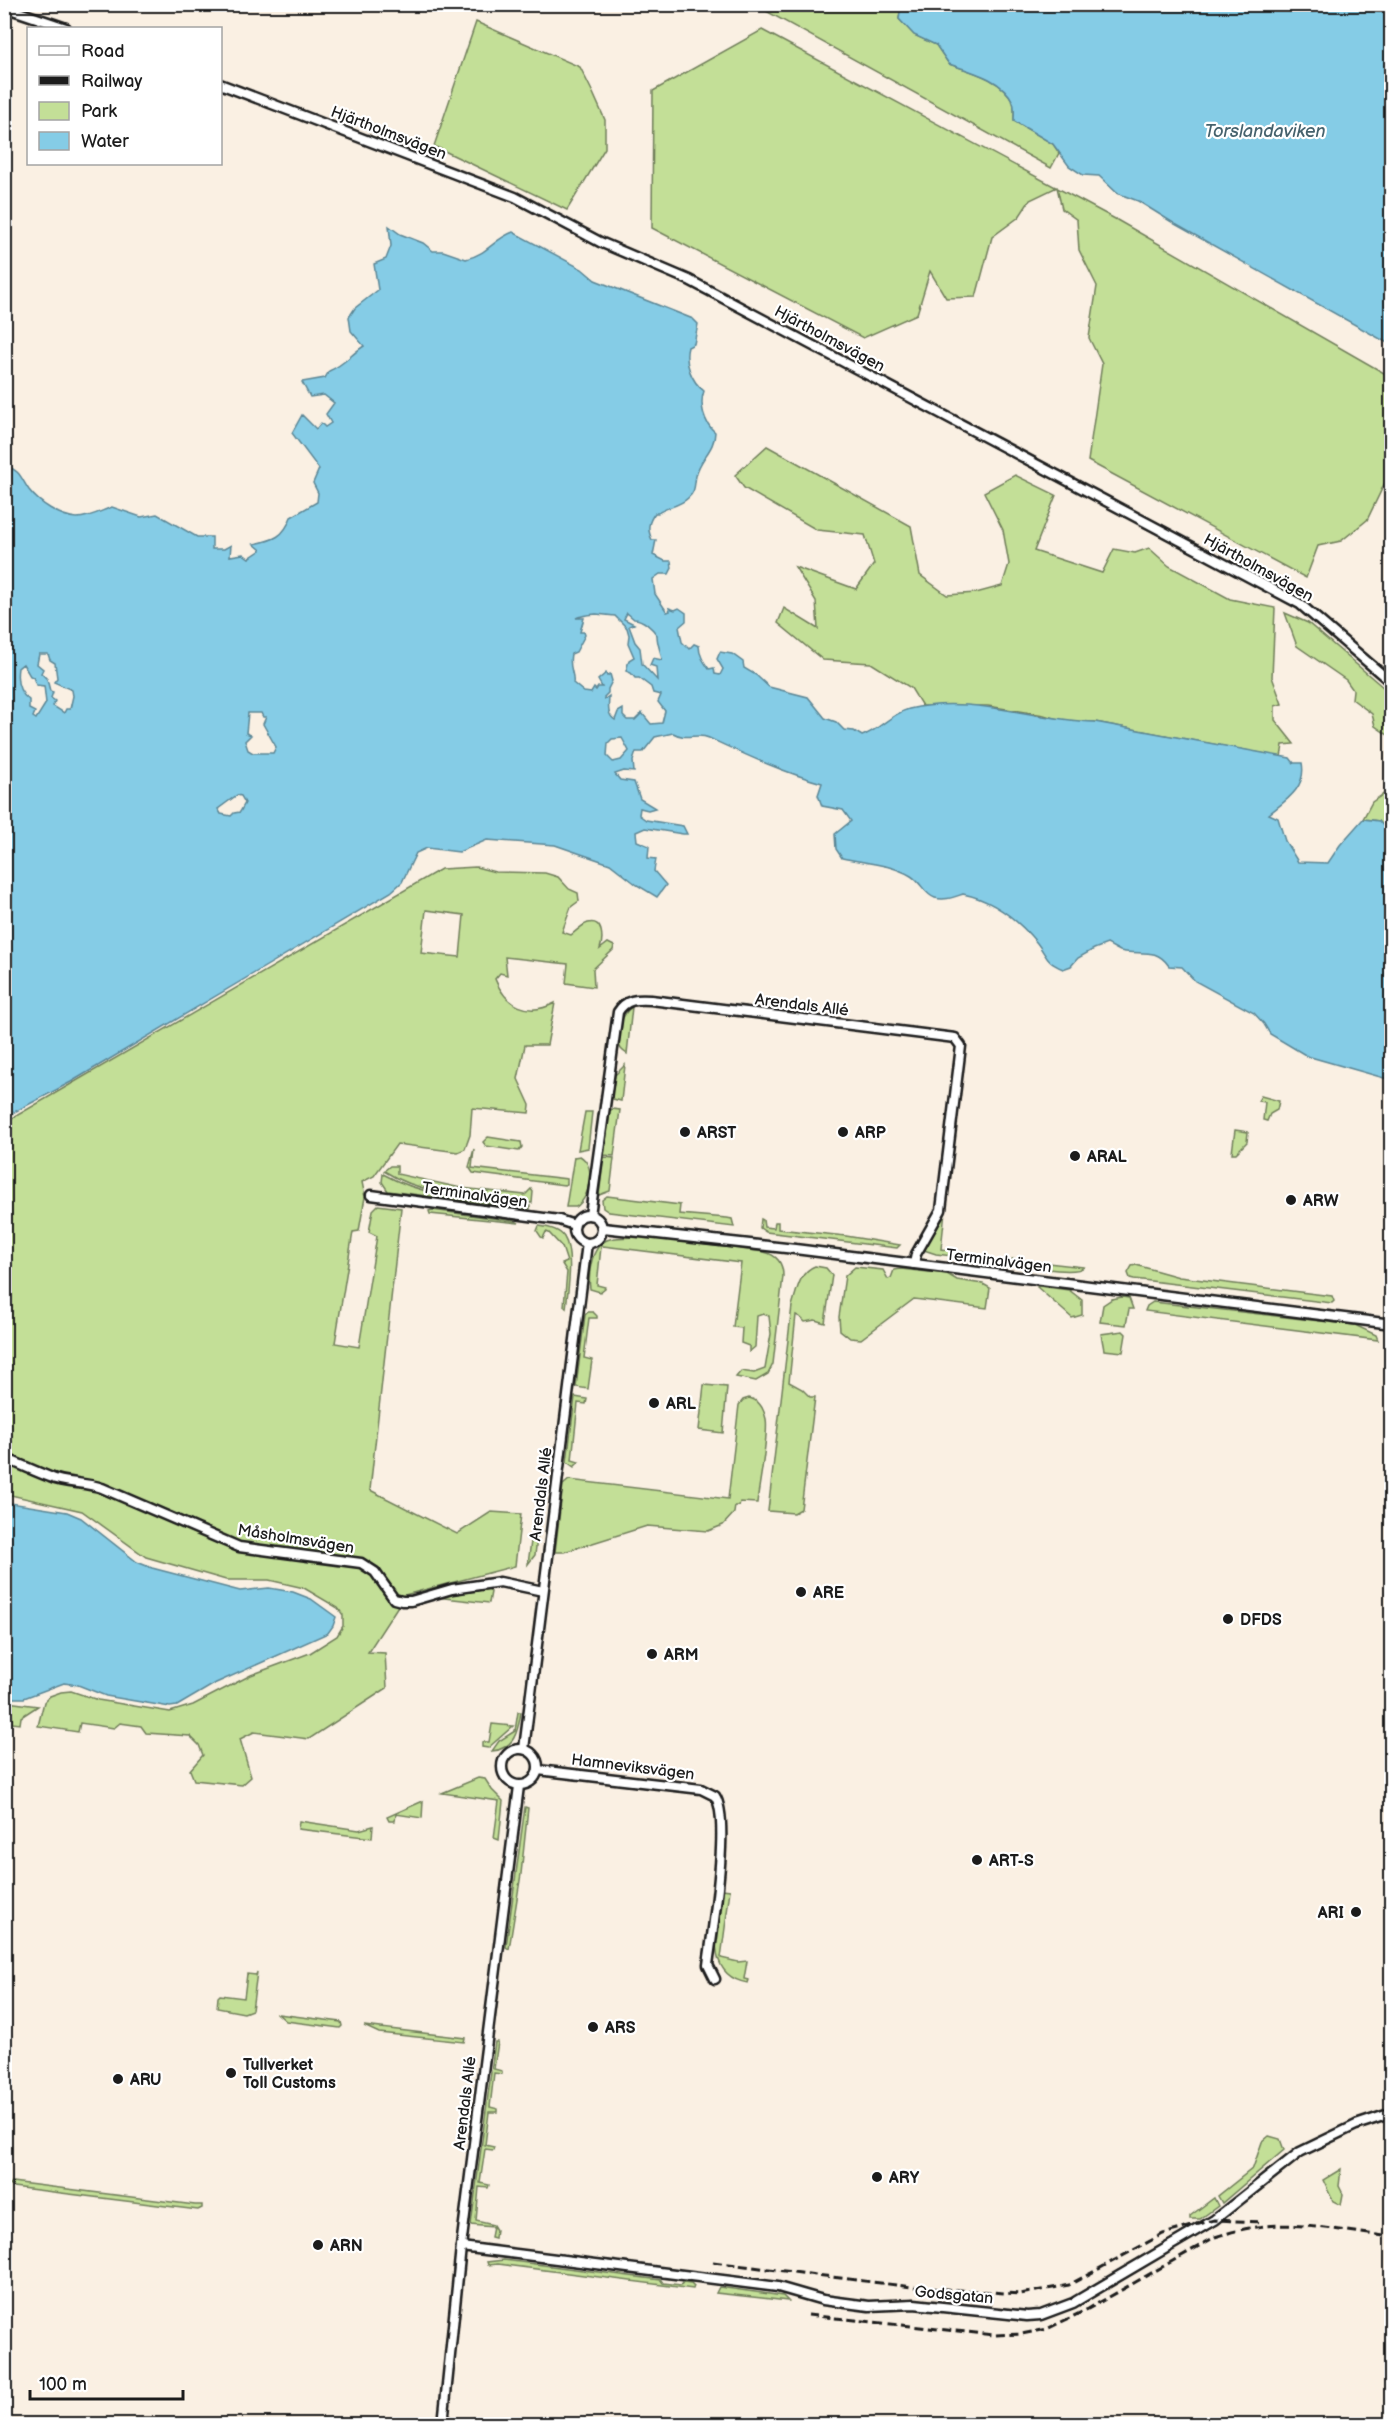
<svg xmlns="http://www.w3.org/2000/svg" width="1396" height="2429" font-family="'Balsamiq Sans',sans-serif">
<rect width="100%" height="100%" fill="#faf0e3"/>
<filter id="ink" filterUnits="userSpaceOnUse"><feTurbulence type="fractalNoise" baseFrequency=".0167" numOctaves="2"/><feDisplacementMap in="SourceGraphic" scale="12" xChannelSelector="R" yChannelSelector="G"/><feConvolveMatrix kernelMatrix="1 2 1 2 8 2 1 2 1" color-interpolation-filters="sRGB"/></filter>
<g filter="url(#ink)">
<g fill="#c3df97" stroke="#707e5a" stroke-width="1.5" fill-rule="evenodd">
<path d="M 755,5 L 901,5 L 899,19 L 914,35 L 936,45 L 949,64 C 970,71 1003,79 1013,102 C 1015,107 1014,115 1014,121 L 1053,144 L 1059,153 L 1051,168 Z"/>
<polygon points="476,22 580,67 593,93 605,120 605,148 567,210 434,146"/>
<polygon points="762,30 1117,220 1391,377 1391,470 1367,520 1341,541 1318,546 1306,578 1088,461 1102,364 1089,338 1097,286 1079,250 1077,220 1062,209 1057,187 1030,200 1019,217 992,237 976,297 946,298 930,271 917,314 863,338 652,228 653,91"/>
<polygon points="767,446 911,526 920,575 947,595 976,593 1002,586 1009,564 1003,530 984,492 1015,475 1056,495 1034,551 1102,573 1114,549 1135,553 1149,548 1169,566 1230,599 1275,608 1272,677 1282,704 1275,706 1275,720 1294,744 1283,745 1281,757 1095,722 1063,721 1044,715 988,706 922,706 911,688 871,663 823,660 778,623 784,608 818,629 816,601 795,567 856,589 874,564 865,535 817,530 744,488 735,475"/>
<polygon points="1285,613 1308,623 1391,694 1391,737 1375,726 1372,714 1352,699 1353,690 1346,680 1297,646"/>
<polygon points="1391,789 1391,821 1386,830 1379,821 1363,819 1372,802"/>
<path d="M 476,867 L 495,872 L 545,873 L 558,877 L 569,889 L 578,893 L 579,901 L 571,907 L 562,932 L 571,935 C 576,931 582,925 588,923 C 604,919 603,940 600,949 L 608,943 L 614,946 L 613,950 L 593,969 L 594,987 L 566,983 L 568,964 L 505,957 L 507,975 L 500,973 L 495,979 C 506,1006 528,1017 555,1003 L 547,1045 L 525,1045 L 518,1079 L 530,1105 L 529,1113 L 472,1108 L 470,1135 L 465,1149 L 458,1152 L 397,1144 L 374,1176 L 362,1182 L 365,1197 L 359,1231 L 353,1232 L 335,1343 L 359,1347 L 377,1236 L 369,1232 L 373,1210 L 378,1205 L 401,1208 L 370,1490 L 457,1534 L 491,1512 L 521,1514 L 515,1566 L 405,1595 L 368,1652 L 385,1653 L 387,1688 L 309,1739 L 254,1732 L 240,1739 L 251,1777 L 242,1785 L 194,1780 L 190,1770 L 203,1755 L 199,1745 L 190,1736 L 146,1733 L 141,1726 L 120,1723 L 114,1728 L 80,1723 L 78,1732 L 38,1726 L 44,1702 L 50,1696 L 61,1692 L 71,1691 L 98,1700 L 170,1712 L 193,1705 L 251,1675 L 310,1653 L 337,1636 L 343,1626 L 343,1615 L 338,1608 L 304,1588 L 269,1580 L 226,1580 L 146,1557 L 82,1511 L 6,1494 L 10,1470 L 4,1469 L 4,1123 L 441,869 ZM 426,910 L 464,915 L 460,957 L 421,953 Z"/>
<path d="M 632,1007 L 627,1054 C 624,1052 621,1050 620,1047 C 613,1036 622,1014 632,1007 Z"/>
<polygon points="625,1065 621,1101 613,1099 611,1095 615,1075"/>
<polygon points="1261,1096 1279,1101 1277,1110 1270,1114 1267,1121 1263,1120 1265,1102 1258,1101"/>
<polygon points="612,1109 620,1110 614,1156 604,1155 610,1111"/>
<polygon points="585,1112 592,1112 588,1148 578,1150"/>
<polygon points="1235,1130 1248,1132 1247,1142 1236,1153 1232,1153"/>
<polygon points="488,1137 521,1142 522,1147 519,1151 486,1146 483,1142"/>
<polygon points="474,1149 472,1168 567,1179 567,1184 564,1185 473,1173 469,1167"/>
<path d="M 580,1156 C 597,1166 590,1198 576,1207 L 566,1207 L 574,1157 Z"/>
<polygon points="604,1157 614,1158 610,1191 599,1195"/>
<path d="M 390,1166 L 397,1166 L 397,1174 L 461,1188 L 525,1195 L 531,1189 L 533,1192 L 532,1203 C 483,1197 426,1198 384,1171 Z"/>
<path d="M 383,1174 C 428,1199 480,1200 530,1206 L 530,1209 L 388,1191 L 382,1182 Z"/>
<polygon points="607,1196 680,1205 679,1214 727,1218 732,1219 734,1227 609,1212 603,1208 602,1200"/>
<polygon points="432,1210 515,1221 519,1223 430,1214 429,1211"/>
<polygon points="945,1212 941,1249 975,1254 978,1256 977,1259 936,1254 924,1250"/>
<polygon points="761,1219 763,1220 764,1227 774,1228 775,1222 778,1222 778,1229 846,1236 900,1245 897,1248 766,1232 760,1228"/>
<path d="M 539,1226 C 548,1227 559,1229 564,1237 C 574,1253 568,1290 566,1308 L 564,1306 L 567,1272 L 562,1264 L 567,1262 L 562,1247 L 549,1233 L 546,1232 L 543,1238 L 541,1237 L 537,1231 Z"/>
<path d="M 644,1237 L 764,1252 C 777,1255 783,1263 783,1276 L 773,1364 L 768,1374 L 756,1381 L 736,1377 L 741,1371 L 754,1373 L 765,1369 L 771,1334 L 769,1316 L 763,1314 L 757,1316 L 755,1347 L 749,1352 L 749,1346 L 741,1343 L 742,1328 L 733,1327 L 741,1263 L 603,1246 L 601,1247 L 597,1285 L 605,1287 L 605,1288 L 600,1292 L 590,1289 C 588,1272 591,1244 610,1239 C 621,1236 634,1238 644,1237 Z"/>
<path d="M 1012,1259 L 1084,1267 C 1075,1276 1024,1265 1009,1263 Z"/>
<polygon points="1136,1265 1179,1277 1332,1296 1334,1301 1332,1303 1134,1279 1130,1278 1128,1273 1132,1266"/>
<path d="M 815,1266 L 826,1268 L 832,1275 L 825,1323 L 815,1320 L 805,1322 L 800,1317 L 796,1315 L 789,1382 L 802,1389 L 810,1397 L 815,1397 L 801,1509 L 794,1513 L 768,1511 L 792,1306 C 797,1291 799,1272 815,1266 Z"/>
<polygon points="855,1267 883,1270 888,1279 891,1278 894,1270 901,1269 947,1274 957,1280 983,1284 990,1288 987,1308 914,1299 861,1339 850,1338 840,1330 839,1317 845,1276"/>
<polygon points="1039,1286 1069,1290 1082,1300 1082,1315 1072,1318 1037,1287"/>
<polygon points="1122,1297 1129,1298 1133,1309 1129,1309 1126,1325 1100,1322 1103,1305 1112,1299"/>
<polygon points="1153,1302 1355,1325 1376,1335 1378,1340 1145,1311 1147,1306"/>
<polygon points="588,1312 593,1312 597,1316 597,1318 589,1318 584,1358 592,1360 588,1389 576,1387 585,1315"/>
<polygon points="1123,1331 1126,1334 1123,1352 1104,1350 1101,1334"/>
<polygon points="704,1385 727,1387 723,1433 699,1430"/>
<polygon points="575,1397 587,1399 586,1404 578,1403 572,1460 579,1462 574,1467 567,1462"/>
<path d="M 749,1398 C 759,1400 764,1409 766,1419 C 769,1435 759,1483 757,1503 L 740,1502 L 739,1506 L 735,1506 L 734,1513 L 723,1525 L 708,1531 L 647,1526 L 564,1552 L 555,1552 L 563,1485 L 569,1480 L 728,1499 L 739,1405 L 743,1400 Z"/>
<polygon points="535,1511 540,1514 535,1555 528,1564"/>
<polygon points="486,1586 491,1592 489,1603 435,1597"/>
<polygon points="7,1702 38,1706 21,1717 20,1724 12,1723 12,1716 5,1715"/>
<path d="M 518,1712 L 521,1712 C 518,1732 514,1749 492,1751 L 499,1741 L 515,1731 Z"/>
<polygon points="492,1724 513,1726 488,1748 482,1747 482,1742 489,1742"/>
<polygon points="478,1778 485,1779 492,1790 503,1801 499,1840 494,1838 499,1801 442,1793"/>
<polygon points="423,1801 422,1818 396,1814 395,1821 389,1821 387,1817"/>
<polygon points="525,1807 528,1808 521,1874 509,1949 506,1947"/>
<polygon points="299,1821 359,1830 373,1826 372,1838 298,1829"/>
<path d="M 722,1889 L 730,1890 L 721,1958 L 738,1962 L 747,1961 L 744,1979 L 749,1980 L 748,1983 C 702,1976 718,1923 722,1889 Z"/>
<polygon points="257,1972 252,2010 244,2013 217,2008 218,1997 220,1995 244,1998 247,1974 256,1975"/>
<polygon points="278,2014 341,2022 342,2026 340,2028 286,2021"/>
<polygon points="364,2026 465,2038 464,2042 379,2033"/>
<polygon points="495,2042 498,2042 494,2069 502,2071 502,2074 494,2073 490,2107 498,2109 498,2112 489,2112 485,2145 494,2147 493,2150 485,2149 480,2183 489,2185 488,2188 479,2187 476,2221 493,2225 496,2230 495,2238 491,2237 493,2227 471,2225"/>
<polygon points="1269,2136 1280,2139 1284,2150 1222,2203 1218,2196 1253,2168 1262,2142"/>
<polygon points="1341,2169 1339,2186 1343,2194 1341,2205 1333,2201 1323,2180"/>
<polygon points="12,2182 195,2205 202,2205 202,2208 198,2210 13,2187 10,2185"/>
<polygon points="1214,2198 1218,2206 1200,2219 1190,2219 1190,2216"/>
<polygon points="504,2260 661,2280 663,2283 681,2285 683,2282 691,2283 694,2286 693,2289 498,2264 488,2265 487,2262"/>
<polygon points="719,2287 783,2296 788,2301 716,2293"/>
</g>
<g fill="#85cce6" stroke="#5b8695" stroke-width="1.5" fill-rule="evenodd">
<path d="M 901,4 L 1391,5 L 1391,345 L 1175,224 L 1138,201 L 1117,193 L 1099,176 L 1083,175 L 1069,166 L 1053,144 L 1014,121 C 1014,115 1015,107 1013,102 C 1003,79 970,71 949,64 L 936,45 L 914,35 L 899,19 Z"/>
<path d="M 389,226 L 400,234 L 423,243 L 433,251 L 443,251 L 466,259 C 486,255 494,239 513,232 L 582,269 L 595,280 L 693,319 L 698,324 L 694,344 L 688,347 C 684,362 691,381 704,391 C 699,404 704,423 715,432 C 715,450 699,459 696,476 C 694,485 696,491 688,498 C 680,506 667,507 658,513 L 655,513 C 648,522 647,529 652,540 L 656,540 L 653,555 L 665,561 L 671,561 L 672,568 L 669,574 L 660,574 L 653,579 L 655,594 L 667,612 L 670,611 L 669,608 L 675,610 L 679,608 L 686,613 L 686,621 L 679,627 L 682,642 L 689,649 L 694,644 L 699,646 C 699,655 704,662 709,669 L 714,668 L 715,674 L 720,675 L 723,669 L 717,659 L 720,652 L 732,654 L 743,662 L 744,668 L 756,675 L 769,687 L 808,697 L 825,718 L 836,722 L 844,730 L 854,731 L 862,736 C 880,730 890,714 909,709 C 970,694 1033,720 1095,722 L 1290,758 L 1294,763 L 1302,763 C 1307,788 1285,801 1269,814 L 1278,818 L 1285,841 L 1298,862 L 1328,863 L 1340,845 L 1363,819 L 1379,821 L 1386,829 L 1391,821 L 1391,1080 L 1307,1056 L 1270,1034 L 1264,1024 L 1254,1013 L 1195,981 L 1182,967 L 1169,966 C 1155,946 1140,956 1120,951 C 1116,949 1111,946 1107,944 L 1094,949 L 1078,958 L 1071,966 L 1063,969 C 1044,961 1048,957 1037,943 C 1018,920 993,900 963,894 C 954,897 945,901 935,898 C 925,895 921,882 911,876 C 891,864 865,863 842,858 L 836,849 L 835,834 L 851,821 L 843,810 L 822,806 L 818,795 L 822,783 C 782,772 746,755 709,738 C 697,732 687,741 673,733 L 655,737 L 643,752 L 636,752 L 633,761 L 634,772 L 624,771 L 615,774 L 620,780 L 634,782 L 640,799 L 655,808 L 648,810 L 640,808 L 639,815 L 646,820 L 683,826 L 687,834 L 683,834 L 645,828 L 636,832 L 637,841 L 649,846 L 648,858 L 656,859 L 654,871 L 666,885 L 657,897 L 637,885 L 610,864 L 555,845 L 487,840 L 459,852 L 427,848 L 416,853 L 402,882 L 391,892 L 71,1082 L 5,1117 L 5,466 C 21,470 21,479 29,490 C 39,503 60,517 77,518 C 89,518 101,511 112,507 L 141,517 L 157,514 L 197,537 L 212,537 L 212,549 L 224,549 L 231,545 L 230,556 L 243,554 L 249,558 L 261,550 L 254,544 C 274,540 284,537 291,517 L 317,502 L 318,493 L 313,483 L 319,469 L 292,433 L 302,415 L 316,429 L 321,423 L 325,427 L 331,423 L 326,414 L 334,403 L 324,395 L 310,397 L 302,382 L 325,378 L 329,371 C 344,365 350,355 364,346 L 351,331 L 349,317 L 355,308 L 378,290 L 374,264 L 386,259 L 391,246 ZM 627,613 L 634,619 C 643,619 652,628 657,635 C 657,645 661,651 662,660 L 653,658 L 650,665 L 656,667 L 657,680 L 642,664 L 640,648 L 635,642 L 629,626 L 634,624 L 624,619 ZM 596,614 L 615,616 L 627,628 L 629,635 L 628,643 L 634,657 L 629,660 L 626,671 L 631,673 L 635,678 L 639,678 L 651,687 L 653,693 L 661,695 L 658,702 L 665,711 L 662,723 L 651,724 L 642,713 L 635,720 L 627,720 L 623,716 L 623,709 L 618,712 L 615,720 C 606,714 609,705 609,696 L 605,699 L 604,697 L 608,693 L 608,689 L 612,681 L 610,674 L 607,676 L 606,673 L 598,680 L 602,687 L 598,687 L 596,690 L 594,688 L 591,693 L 584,692 L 573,683 C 575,674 568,669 571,654 L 576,652 L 585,635 L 584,632 L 580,632 L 584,618 L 576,618 C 583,615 589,615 596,614 ZM 39,654 L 48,654 L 50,660 L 55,663 L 57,678 L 54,682 L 72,690 L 73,696 L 70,709 L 66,709 L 64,713 L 53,706 L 55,701 L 51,698 L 53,692 L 50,691 L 47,679 L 41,673 L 43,669 L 37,664 ZM 23,664 L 30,676 L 33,677 L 36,685 L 44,686 L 46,703 L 36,719 L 33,717 L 35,712 L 29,709 L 29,700 C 18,692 16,681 18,668 ZM 248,713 L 261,713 L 263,717 L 266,717 L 263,724 L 276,747 L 273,753 L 253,753 L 248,750 L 245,741 L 251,735 L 246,733 ZM 622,738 L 629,751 L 621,760 L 613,762 L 607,756 L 608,743 L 612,739 ZM 237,795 L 241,796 L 245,803 L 240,812 L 234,813 L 231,816 L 221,814 L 218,809 Z"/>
<polygon points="4,1502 67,1512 81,1518 137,1562 152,1568 240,1591 269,1588 293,1592 311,1599 336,1617 333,1626 328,1633 216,1683 177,1706 170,1707 106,1696 78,1685 64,1683 24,1698 5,1698"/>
</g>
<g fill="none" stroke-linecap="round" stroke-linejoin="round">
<defs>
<g id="minor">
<polyline points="4,7 66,28"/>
<polyline points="220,84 515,197 600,242 689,280 1300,604 1392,683"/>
<polyline points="371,1195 559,1220 574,1225"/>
<circle cx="588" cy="1229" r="14"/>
<path d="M 590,1215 L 618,1012 C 626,999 637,999 651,1000 L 955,1038 L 961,1046 L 941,1210 L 916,1254 L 914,1264"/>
<polyline points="603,1228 795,1249 1392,1324"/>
<path d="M 4,1458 C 20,1464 34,1471 50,1477 C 65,1484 86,1482 102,1488 L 239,1547 L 361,1563 L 375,1572 L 394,1599 L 402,1601 L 411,1601 L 452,1589 L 500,1582 L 543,1591"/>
<circle cx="520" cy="1767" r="18"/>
<polyline points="524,1749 587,1243"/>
<path d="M 538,1770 L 701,1789 L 715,1796 C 731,1819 712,1933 708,1965 L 715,1979"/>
<polyline points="461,2247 778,2287 823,2300 869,2306 914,2304 1027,2316 1041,2315 1073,2303 1214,2220 1300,2152 1356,2125 1392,2113"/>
<polyline points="443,2424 461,2247 519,1786"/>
</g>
</defs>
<use href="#minor" stroke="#1c1c1c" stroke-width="13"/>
<use href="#minor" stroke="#fff" stroke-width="8"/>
<g stroke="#1c1c1c" stroke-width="3" stroke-dasharray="9 4.5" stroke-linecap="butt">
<polyline points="713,2262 912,2287 1020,2294 1069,2285 1163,2234 1214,2220 1261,2222"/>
<path d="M 808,2315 L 994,2335 L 1022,2334 L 1047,2329 L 1088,2309 L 1215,2237 C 1228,2233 1242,2229 1256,2227 C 1300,2221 1348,2232 1392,2237"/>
</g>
</g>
</g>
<g fill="#1c1c1c" stroke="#fff" stroke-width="2">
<circle cx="685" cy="1132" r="6"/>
<circle cx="843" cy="1132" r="6"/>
<circle cx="1075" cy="1156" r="6"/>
<circle cx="1291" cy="1200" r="6"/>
<circle cx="654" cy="1403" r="6"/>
<circle cx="801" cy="1592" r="6"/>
<circle cx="1228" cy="1619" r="6"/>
<circle cx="652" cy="1654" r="6"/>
<circle cx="977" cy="1860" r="6"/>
<circle cx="1356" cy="1912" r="6"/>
<circle cx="593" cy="2027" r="6"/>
<circle cx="231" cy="2073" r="6"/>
<circle cx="118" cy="2079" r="6"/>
<circle cx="877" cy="2177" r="6"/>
<circle cx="318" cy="2245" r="6"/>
</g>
<g text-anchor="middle" stroke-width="4.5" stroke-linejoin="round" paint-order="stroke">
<g font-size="16" fill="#1c1c1c" stroke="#fff">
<text transform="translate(389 132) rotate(21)" y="6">Hjärtholmsvägen</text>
<text transform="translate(830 338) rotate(28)" y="6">Hjärtholmsvägen</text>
<text transform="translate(1259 567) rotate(29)" y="6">Hjärtholmsvägen</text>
<text transform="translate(802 1004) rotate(7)" y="6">Arendals Allé</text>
<text transform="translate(475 1194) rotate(8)" y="6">Terminalvägen</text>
<text transform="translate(999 1260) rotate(7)" y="6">Terminalvägen</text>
<text transform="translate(540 1494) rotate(-83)" y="6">Arendals Allé</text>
<text transform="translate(296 1538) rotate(9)" y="6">Måsholmsvägen</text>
<text transform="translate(633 1766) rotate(7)" y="6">Hamneviksvägen</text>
<text transform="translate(464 2103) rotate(-83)" y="6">Arendals Allé</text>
<text transform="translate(954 2294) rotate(5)" y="6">Godsgatan</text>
</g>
<g font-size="16" font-weight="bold" fill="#1c1c1c" stroke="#fff" text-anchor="start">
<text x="697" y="1138">ARST</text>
<text x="855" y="1138">ARP</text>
<text x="1087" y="1162">ARAL</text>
<text x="1303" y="1206">ARW</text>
<text x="666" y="1409">ARL</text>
<text x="813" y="1598">ARE</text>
<text x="1240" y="1625">DFDS</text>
<text x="664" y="1660">ARM</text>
<text x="989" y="1866">ART-S</text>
<text x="1344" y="1918" text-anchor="end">ARI</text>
<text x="605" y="2033">ARS</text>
<text x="243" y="2070">Tullverket<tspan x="243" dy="18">Toll Customs</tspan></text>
<text x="130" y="2085">ARU</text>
<text x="889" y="2183">ARY</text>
<text x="330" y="2251">ARN</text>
</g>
<g font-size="18" font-style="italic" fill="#46626d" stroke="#fff">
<text x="1265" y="137">Torslandaviken</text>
</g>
</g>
<rect width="1396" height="2429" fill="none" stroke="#fff" stroke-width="24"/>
<rect x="12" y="12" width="1372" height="2405" fill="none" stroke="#1c1c1c" stroke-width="2" filter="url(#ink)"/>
<rect x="27" y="27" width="195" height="138" fill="#ffffff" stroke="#a4a4a4" stroke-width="1.5"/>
<rect x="39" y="46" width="30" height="9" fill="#ffffff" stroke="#a4a4a4" stroke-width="1.5"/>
<text x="81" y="57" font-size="18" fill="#1c1c1c">Road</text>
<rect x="39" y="76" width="30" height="9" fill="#1c1c1c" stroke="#a4a4a4" stroke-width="1.5"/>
<text x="81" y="87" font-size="18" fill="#1c1c1c">Railway</text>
<rect x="39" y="102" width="30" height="18" fill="#c3df97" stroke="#a4a4a4" stroke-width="1.5"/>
<text x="81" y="117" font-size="18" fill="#1c1c1c">Park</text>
<rect x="39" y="132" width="30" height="18" fill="#85cce6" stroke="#a4a4a4" stroke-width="1.5"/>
<text x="81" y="147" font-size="18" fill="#1c1c1c">Water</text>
<path d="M30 2390v9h153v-9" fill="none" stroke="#1c1c1c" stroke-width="3"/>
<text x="39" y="2390" font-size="18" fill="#1c1c1c" stroke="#ffffff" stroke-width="4.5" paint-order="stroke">100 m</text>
</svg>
